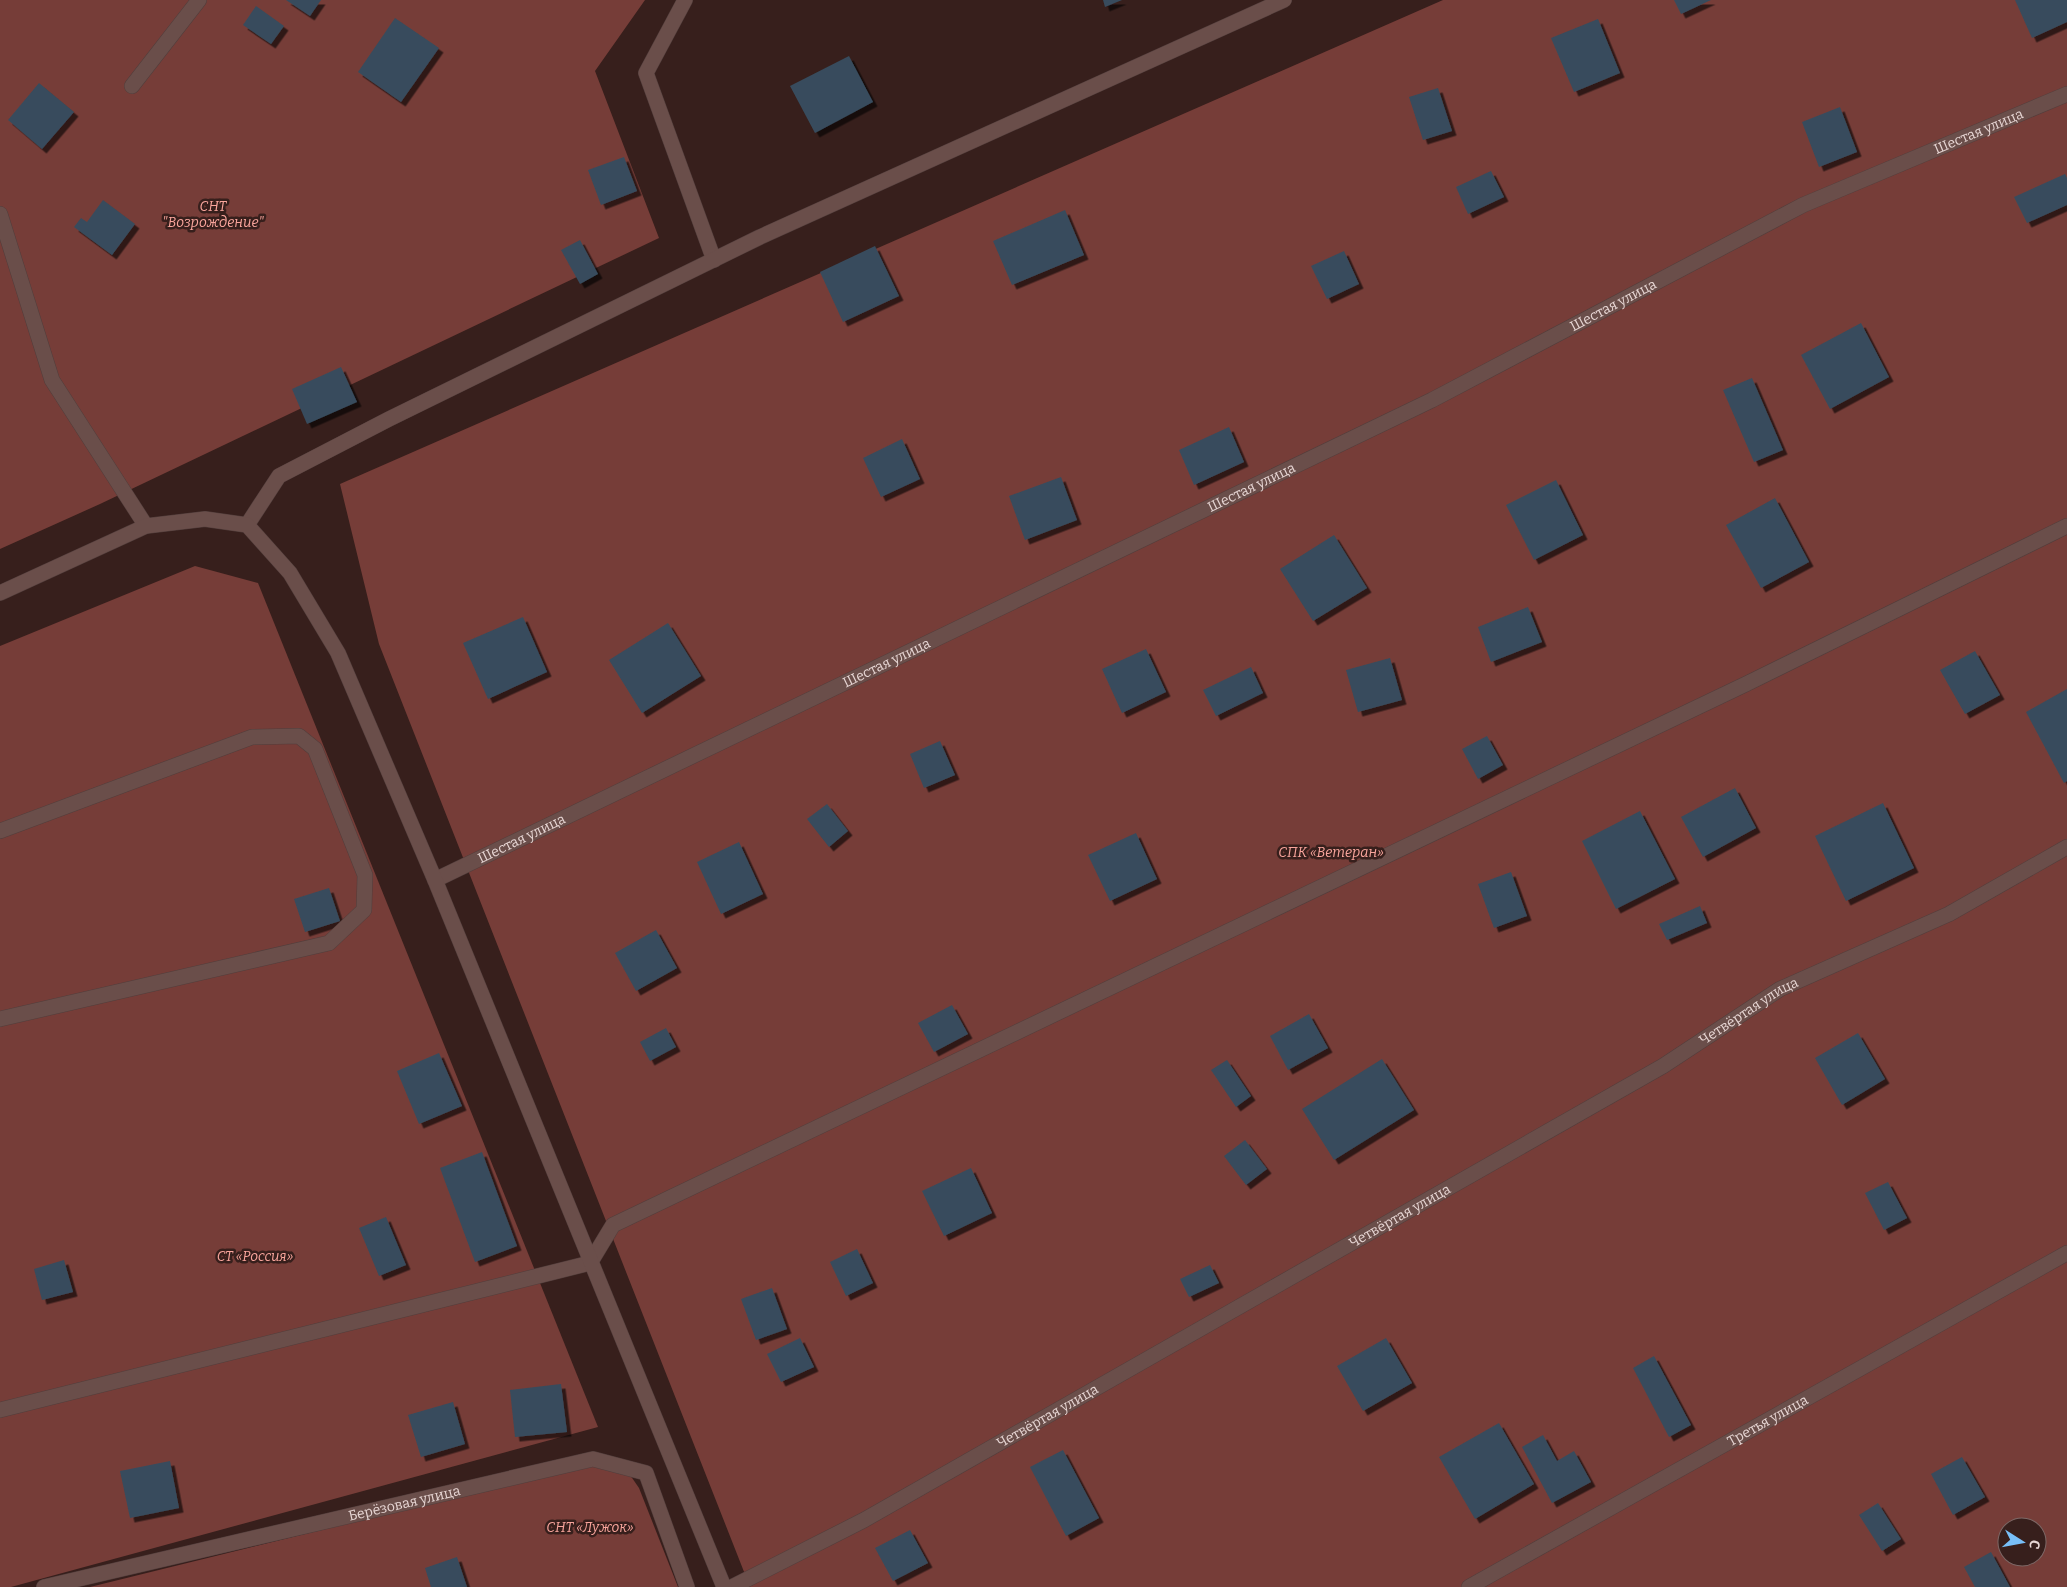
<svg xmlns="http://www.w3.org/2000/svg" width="2067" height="1587" font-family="Bitter,serif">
<defs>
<filter id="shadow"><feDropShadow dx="4.5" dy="4.5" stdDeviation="0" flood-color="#0009"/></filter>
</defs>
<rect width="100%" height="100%" fill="#371f1c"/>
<g fill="#763d38" fill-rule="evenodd">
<polygon points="0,0 645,0 595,71 659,238 100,504 0,549"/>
<path d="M 1443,0 L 2067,0 L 2067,1587 L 750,1587 L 379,644 L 340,484 ZM 2007,1527 L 2037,1527 L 2037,1557 L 2007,1557 Z"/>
<polygon points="195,566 258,583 598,1427 11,1587 0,1587 0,646"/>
<polygon points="619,1459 639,1488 678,1587 90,1587 467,1494"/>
</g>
<g fill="#374c5d" filter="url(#shadow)">
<polygon points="286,0 321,0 310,16"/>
<polygon points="1103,0 1122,0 1105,7"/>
<polygon points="1674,0 1711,0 1681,14"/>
<polygon points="2015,0 2067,0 2067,22 2032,38"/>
<polygon points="256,6 284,26 271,44 243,25"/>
<polygon points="395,18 439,48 401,102 358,72"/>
<polygon points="1598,19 1620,73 1574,92 1551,38"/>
<polygon points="849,56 873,102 815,133 790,86"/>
<polygon points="39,83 74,112 42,149 8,120"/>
<polygon points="1438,88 1452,131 1423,140 1409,97"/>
<polygon points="1840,107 1857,152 1819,167 1802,122"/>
<polygon points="624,157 637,191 601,205 588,170"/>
<polygon points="1491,171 1504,197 1468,214 1456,187"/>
<polygon points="2065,174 2067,178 2067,205 2027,223 2014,197"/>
<polygon points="103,200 135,224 112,255 74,227 81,218 87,222"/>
<polygon points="1065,210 1084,255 1012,285 993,241"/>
<polygon points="580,240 598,274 580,284 561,250"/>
<polygon points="875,246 899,296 843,322 820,272"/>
<polygon points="1344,251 1359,284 1327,299 1311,266"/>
<polygon points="1861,323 1889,377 1830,409 1801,355"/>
<polygon points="341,367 357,402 307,424 292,389"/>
<polygon points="1752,378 1783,450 1754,462 1723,390"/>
<polygon points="1229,427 1244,462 1194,485 1179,450"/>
<polygon points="902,439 920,479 881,497 863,458"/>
<polygon points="1061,477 1077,520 1025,540 1009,496"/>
<polygon points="1556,480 1583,535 1534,560 1506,505"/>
<polygon points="1775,498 1809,562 1761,588 1726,525"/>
<polygon points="1334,535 1367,588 1313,621 1280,569"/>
<polygon points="1528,607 1542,642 1491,662 1478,627"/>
<polygon points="523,617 547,672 488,699 463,643"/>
<polygon points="668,623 701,676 642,713 609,660"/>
<polygon points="1146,649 1166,692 1122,713 1102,669"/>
<polygon points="1975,651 2000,695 1965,714 1940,670"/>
<polygon points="1390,658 1402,700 1358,712 1346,670"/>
<polygon points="1251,667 1263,693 1216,716 1203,690"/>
<polygon points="2067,689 2067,781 2064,783 2026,712"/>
<polygon points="1487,736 1503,765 1478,779 1462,749"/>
<polygon points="940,741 955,775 924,788 910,754"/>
<polygon points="1735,788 1756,828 1703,857 1681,817"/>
<polygon points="1883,803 1914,868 1846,901 1815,836"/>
<polygon points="827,804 848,831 829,847 807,819"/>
<polygon points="1640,811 1675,879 1616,909 1582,841"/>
<polygon points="1136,833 1157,879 1110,901 1088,855"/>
<polygon points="739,842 763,894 721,914 697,862"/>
<polygon points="1511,872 1527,916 1494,928 1478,884"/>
<polygon points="329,888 340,921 305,932 294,899"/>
<polygon points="1700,906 1707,923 1667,940 1659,924"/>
<polygon points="656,930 677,968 636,991 615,953"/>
<polygon points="952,1005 968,1034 934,1052 918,1023"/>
<polygon points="1309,1014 1328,1048 1288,1070 1270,1036"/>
<polygon points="666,1028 676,1047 650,1061 640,1042"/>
<polygon points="1858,1033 1885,1079 1842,1105 1815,1058"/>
<polygon points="439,1053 462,1106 419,1124 397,1071"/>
<polygon points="1382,1059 1414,1110 1334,1160 1302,1109"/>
<polygon points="1227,1060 1251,1096 1236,1107 1211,1070"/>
<polygon points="1245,1140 1267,1169 1246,1185 1224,1156"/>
<polygon points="482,1152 517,1246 475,1262 440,1168"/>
<polygon points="971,1168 992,1213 944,1236 922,1191"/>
<polygon points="1888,1182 1907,1218 1884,1230 1865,1193"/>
<polygon points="386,1217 406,1265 379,1276 359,1228"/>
<polygon points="857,1249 873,1283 846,1296 830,1262"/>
<polygon points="64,1260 73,1292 42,1300 34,1269"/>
<polygon points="1210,1265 1219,1283 1189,1297 1180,1279"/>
<polygon points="772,1288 787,1329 756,1340 741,1299"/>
<polygon points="800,1338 814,1367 781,1382 767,1354"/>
<polygon points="1386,1338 1412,1383 1363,1411 1337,1366"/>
<polygon points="1654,1356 1691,1425 1669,1437 1633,1368"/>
<polygon points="561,1384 567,1432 515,1437 510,1390"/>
<polygon points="453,1402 465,1444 421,1457 408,1415"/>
<polygon points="1499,1423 1534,1484 1475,1519 1439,1457"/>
<polygon points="1543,1435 1557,1461 1574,1451 1591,1482 1552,1503 1522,1447"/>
<polygon points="1063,1450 1099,1518 1066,1536 1030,1467"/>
<polygon points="1962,1457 1985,1497 1953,1515 1931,1474"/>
<polygon points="170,1461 179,1508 130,1518 120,1471"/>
<polygon points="1878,1503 1901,1539 1882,1551 1859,1515"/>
<polygon points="910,1530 928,1563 893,1581 875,1548"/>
<polygon points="1991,1552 2010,1587 1975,1587 1964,1567"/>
<polygon points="457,1557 467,1587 431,1587 425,1568"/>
</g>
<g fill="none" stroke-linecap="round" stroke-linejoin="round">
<defs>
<g id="service">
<polyline points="132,86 199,0"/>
<polyline points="0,831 252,737 299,736 315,749 365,875 364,910 329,943 0,1019"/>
<path id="s1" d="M 435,880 L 1432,400 L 1803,205 L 2067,94"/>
<polyline points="0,1410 590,1263 613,1225 1746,684 2067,526"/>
<path id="s2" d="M 44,1587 L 593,1459 L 646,1473 L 687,1587"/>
<path id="s3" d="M 732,1587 L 864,1520 L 1663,1066 L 1780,989 L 1949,914 L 2067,847"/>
<path id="s4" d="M 1469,1587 L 2067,1253"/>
</g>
<g id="minor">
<polyline points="685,0 646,73 714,260"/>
<polyline points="0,214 52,380 146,526"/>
<polyline points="247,525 279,476 389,419 760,237 1284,0"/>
<polyline points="0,593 146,526 205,519 247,525 290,573 338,653 435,880 724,1587"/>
</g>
</defs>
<use href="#service" stroke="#523e3c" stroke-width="16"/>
<use href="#minor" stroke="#523e3c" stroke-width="16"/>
<use href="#service" stroke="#6a4e4a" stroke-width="15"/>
<use href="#minor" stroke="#6a4e4a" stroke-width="15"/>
</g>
<g text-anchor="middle" stroke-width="5" stroke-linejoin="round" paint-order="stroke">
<g font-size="14" fill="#e7d6d4" stroke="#371f1c">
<text dy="5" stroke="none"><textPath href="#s1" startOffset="1716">Шестая улица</textPath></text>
<text dy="5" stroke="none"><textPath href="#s1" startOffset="1311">Шестая улица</textPath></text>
<text dy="5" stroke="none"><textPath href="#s1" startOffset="906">Шестая улица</textPath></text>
<text dy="5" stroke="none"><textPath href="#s1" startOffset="501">Шестая улица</textPath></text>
<text dy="5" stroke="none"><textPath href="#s1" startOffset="96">Шестая улица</textPath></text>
<text dy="5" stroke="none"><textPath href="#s3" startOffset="1169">Четвёртая улица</textPath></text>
<text dy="5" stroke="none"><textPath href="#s3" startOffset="764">Четвёртая улица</textPath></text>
<text dy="5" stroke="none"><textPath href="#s3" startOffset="359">Четвёртая улица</textPath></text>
<text dy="5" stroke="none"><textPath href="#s4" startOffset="342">Третья улица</textPath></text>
<text dy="5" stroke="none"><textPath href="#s2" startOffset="370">Берёзовая улица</textPath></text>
</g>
<g font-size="14" font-style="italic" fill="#f9a59c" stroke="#371f1c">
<text x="213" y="211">СНТ<tspan x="213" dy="16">"Возрождение"</tspan></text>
<text x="1331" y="857">СПК «Ветеран»</text>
<text x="255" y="1261">СТ «Россия»</text>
<text x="590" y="1532">СНТ «Лужок»</text>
</g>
</g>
<g transform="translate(2022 1542) rotate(101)"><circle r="24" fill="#371f1c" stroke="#7d6866"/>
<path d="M0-4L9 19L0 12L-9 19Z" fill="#78bff8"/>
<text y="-8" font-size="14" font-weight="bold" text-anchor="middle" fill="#e7d6d4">С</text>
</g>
</svg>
